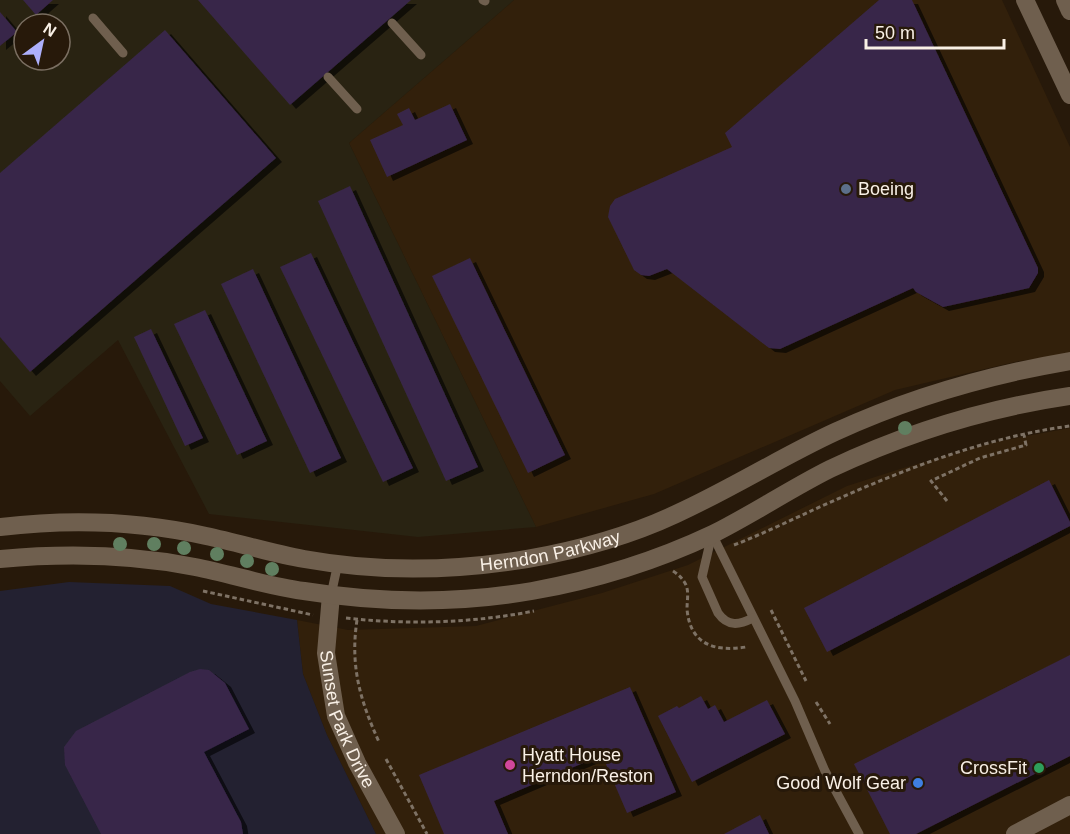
<svg xmlns="http://www.w3.org/2000/svg" width="1070" height="834" font-family="Helvetica,sans-serif">
<defs>
<filter id="shadow"><feDropShadow dx="6" dy="4" stdDeviation="0" flood-color="#0009"/></filter>
</defs>
<rect width="100%" height="100%" fill="#27190a"/>
<g fill="#32200b">
<polygon points="514,0 1002,0 1070,147 1070,355 1019,361 895,390 654,494 536,527 349,143"/>
<polygon points="1070,428 1070,834 376,834 327,735 303,674 297,620 348,630 476,626 602,593 688,565 847,486 900,469 995,442"/>
</g>
<path fill="#292312" fill-rule="evenodd" d="M 0,0 L 514,0 L 349,143 L 536,527 L 418,537 L 209,514 L 118,340 L 30,416 L 0,381 ZM 24,24 L 60,24 L 60,60 L 24,60 Z"/>
<polygon fill="#232131" points="69,582 170,586 211,604 297,620 303,674 327,735 376,834 0,834 0,591"/>
<g fill="#382648" filter="url(#shadow)">
<polygon points="23,0 53,0 36,15"/>
<polygon points="198,0 411,0 290,105"/>
<polygon points="879,0 912,0 1038,268 1038,273 1029,288 943,307 916,292 913,288 780,349 769,348 667,269 649,276 641,275 634,270 608,217 610,206 615,199 732,147 725,133"/>
<polygon points="0,12 17,32 0,46"/>
<polygon points="165,30 276,158 30,372 0,337 0,173"/>
<polygon points="450,104 467,140 387,177 370,140 403,125 397,114 409,108 415,120"/>
<polygon points="350,186 478,467 446,481 318,201"/>
<polygon points="311,253 413,468 383,482 280,267"/>
<polygon points="470,258 565,455 528,473 432,276"/>
<polygon points="253,269 341,458 310,473 221,284"/>
<polygon points="205,310 267,441 237,455 174,324"/>
<polygon points="151,329 203,438 185,446 134,337"/>
<polygon points="1049,480 1070,522 1070,526 827,652 804,608"/>
<polygon points="1070,655 1070,756 916,834 890,834 854,764"/>
<polygon points="200,669 209,670 225,683 249,729 204,752 241,822 243,834 101,834 65,765 64,747 76,731 190,672"/>
<polygon points="630,687 676,792 627,813 602,755 494,801 508,834 444,834 419,775"/>
<polygon points="701,696 708,709 715,705 724,722 767,700 785,734 692,782 658,716 677,706 679,708"/>
<polygon points="760,815 769,834 724,834"/>
</g>
<g fill="none" stroke-linecap="round" stroke-linejoin="round">
<g stroke="#7e7265" stroke-width="3" stroke-dasharray="4.5 3" stroke-linecap="butt">
<polyline points="947,501 931,481 980,458 1026,445 1024,435"/>
<path d="M 734,545 C 760,535 787,522 813,510 C 895,473 980,438 1070,426"/>
<path d="M 673,571 C 679,575 683,579 686,585 C 689,592 687,601 687,609 C 690,645 715,652 746,647"/>
<polyline points="203,591 313,615"/>
<polyline points="771,610 806,681"/>
<path d="M 346,618 C 408,625 473,623 534,611"/>
<path d="M 357,620 C 350,666 360,700 379,742"/>
<polyline points="816,702 830,724"/>
<polyline points="386,759 427,834"/>
</g>
<g stroke="#6f5f4e" stroke-width="9">
<polyline points="483,0 485,1"/>
<polyline points="93,18 123,53"/>
<polyline points="392,23 421,55"/>
<polyline points="328,77 357,109"/>
<polyline points="712,534 795,701 825,771 859,834"/>
<path d="M 712,534 L 702,577 L 718,613 C 728,627 739,625 753,618"/>
<polyline points="331,595 338,563"/>
</g>
<g stroke="#6f5f4e" stroke-width="18">
<path id="s1" d="M 331,595 L 326,653 L 336,716 L 357,763 L 396,834"/>
<polyline points="1015,834 1070,805"/>
</g>
<g stroke="#6f5f4e" stroke-width="18">
<polyline points="1025,0 1070,95"/>
<polyline points="1065,0 1070,11"/>
<path id="s2" d="M 0,527 C 68,519 139,521 206,536 C 239,543 271,553 304,559 C 376,572 454,571 527,559 C 578,550 629,536 676,514 C 731,489 781,457 835,432 C 911,397 988,375 1070,361"/>
<path d="M 0,559 C 66,553 130,554 195,567 C 231,574 267,586 304,591 C 379,603 457,604 532,591 C 594,580 656,561 713,534 C 753,514 790,489 830,469 C 906,433 987,408 1070,396"/>
</g>
</g>
<g fill="#607f60">
<circle cx="905" cy="428" r="7"/>
<circle cx="120" cy="544" r="7"/>
<circle cx="154" cy="544" r="7"/>
<circle cx="184" cy="548" r="7"/>
<circle cx="217" cy="554" r="7"/>
<circle cx="247" cy="561" r="7"/>
<circle cx="272" cy="569" r="7"/>
</g>
<circle fill="#5c6f8a" stroke="#27190a" stroke-width="2" cx="846" cy="189" r="6"/>
<circle fill="#d1479c" stroke="#27190a" stroke-width="2" cx="510" cy="765" r="6"/>
<circle fill="#2e9e5b" stroke="#27190a" stroke-width="2" cx="1039" cy="768" r="6"/>
<circle fill="#3f7fe0" stroke="#27190a" stroke-width="2" cx="918" cy="783" r="6"/>
<g text-anchor="middle" stroke-width="6" stroke-linejoin="round" paint-order="stroke">
<g font-size="18" fill="#f9f0e6" stroke="#27190a" text-anchor="start">
<text x="858" y="195">Boeing</text>
<text x="522" y="761">Hyatt House<tspan x="522" dy="21">Herndon/Reston</tspan></text>
<text x="1027" y="774" text-anchor="end">CrossFit</text>
<text x="906" y="789" text-anchor="end">Good Wolf Gear</text>
</g>
<g font-size="18" fill="#f9f0e6" stroke="#27190a">
<text dy="6" stroke="none"><textPath href="#s2" startOffset="556">Herndon Parkway</textPath></text>
<text dy="6" stroke="none"><textPath href="#s1" startOffset="128">Sunset Park Drive</textPath></text>
</g>
</g>
<g transform="translate(42 42) rotate(33)"><circle r="28" fill="#27190a" stroke="#7b6f62" stroke-width="1.5"/>
<path d="M0-4.5L10 22L0 15L-10 22Z" fill="#adaffb"/>
<text y="-9" font-size="16" font-weight="bold" text-anchor="middle" fill="#f9f0e6">N</text>
</g>
<path d="M866 39v9h138v-9" fill="none" stroke="#f9f0e6" stroke-width="3"/>
<text x="875" y="39" font-size="18" fill="#f9f0e6" stroke="#27190a" stroke-width="4.5" paint-order="stroke">50 m</text>
</svg>
